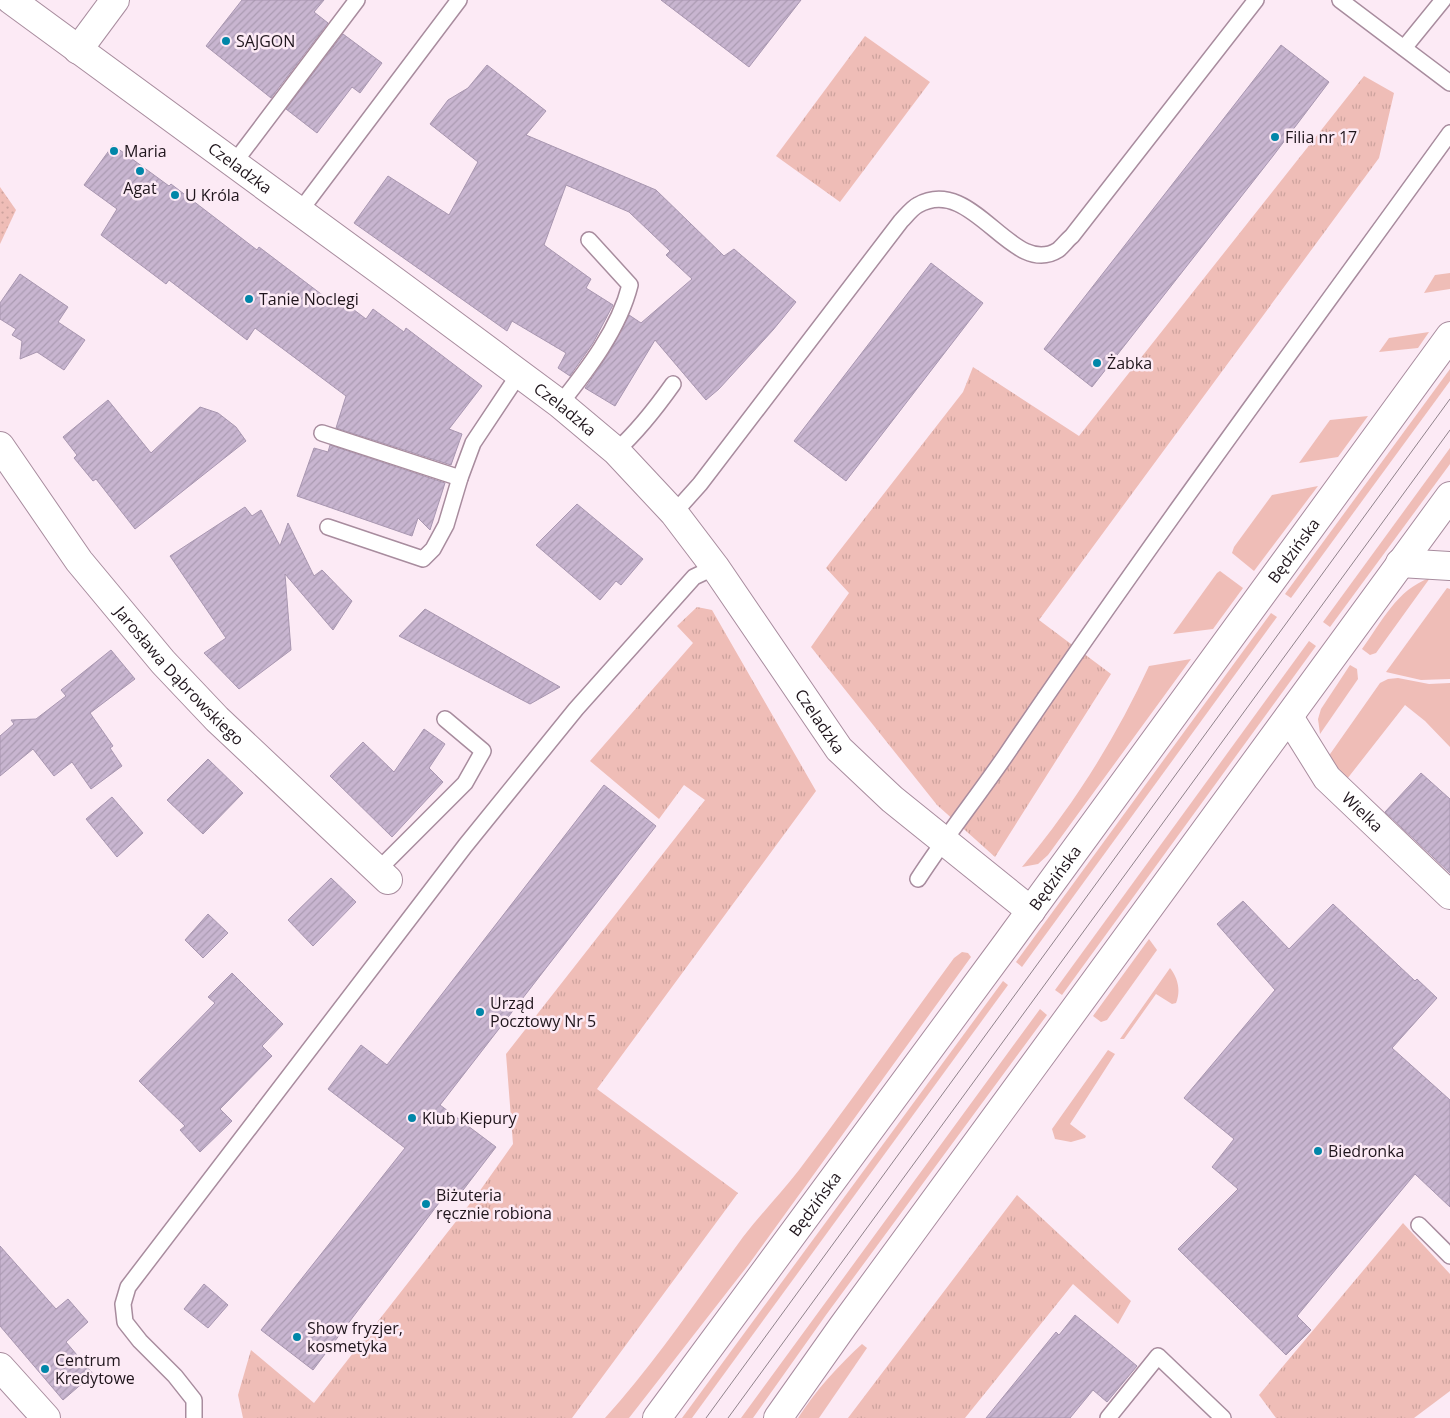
<svg xmlns="http://www.w3.org/2000/svg" width="1450" height="1418" font-family="'Open Sans',sans-serif">
<defs>
<pattern id="park-tufts" width="24" height="20" patternUnits="userSpaceOnUse" patternTransform="scale(1.25)"><rect width="24" height="20" fill="#efbdb7"/><path d="M3 7l-1-3M5 7V3M7 7l1-3M15 17l-1-3M17 17v-4M19 17l1-3" fill="none" stroke="#cca29d"/></pattern>
<pattern id="garden-dots" width="8" height="8" patternUnits="userSpaceOnUse" patternTransform="scale(1.25)"><rect width="8" height="8" fill="#efbdb7"/><path d="M2 2h.1M6 6h.1" fill="none" stroke="#cca29d" stroke-width="1.8" stroke-linecap="round"/></pattern>
<pattern id="building-hatch" width="6" height="6" patternUnits="userSpaceOnUse" patternTransform="scale(1.25)"><rect width="6" height="6" fill="#c8b5d0"/><path d="M-1 1l2-2M0 6l6-6M5 7l2-2" fill="none" stroke="#ab9bb2"/></pattern>
</defs>
<rect width="100%" height="100%" fill="#fceaf5"/>
<g fill="#efbdb7">
<polygon points="1450,273 1450,289 1424,293 1435,275"/>
<polygon points="1429,332 1418,348 1379,352 1389,338"/>
<polygon points="1450,369 1450,381 1291,598 1285,594"/>
<polygon points="1368,416 1338,457 1299,463 1330,420"/>
<polygon points="1450,448 1450,464 1330,627 1323,622"/>
<polygon points="1318,486 1254,571 1232,553 1234,547 1272,495"/>
<polygon points="1220,571 1243,588 1213,629 1173,634 1217,573"/>
<path d="M 1430,578 L 1376,653 L 1370,655 L 1362,649 C 1381,623 1397,589 1430,578 Z"/>
<polygon points="1447,588 1450,589 1450,679 1421,680 1386,672"/>
<polygon points="1271,613 1277,617 1022,967 1016,962"/>
<polygon points="1309,641 1316,646 1062,995 1055,990"/>
<path d="M 1191,659 L 1048,855 L 1038,864 L 1022,867 C 1073,806 1116,738 1149,666 Z"/>
<polygon points="1350,665 1357,669 1358,679 1320,734 1318,719 1321,709"/>
<polygon points="1398,678 1429,684 1450,683 1450,747 1425,721 1405,705 1347,779 1335,768 1328,757 1380,683 1388,679"/>
<polygon points="1149,939 1157,950 1107,1020 1101,1022 1093,1016"/>
<path d="M 962,952 L 968,953 L 971,957 L 749,1264 L 629,1418 L 605,1418 C 656,1362 698,1298 743,1237 C 761,1214 781,1193 799,1170 C 852,1100 902,1029 954,958 Z"/>
<path d="M 1170,968 C 1178,978 1181,991 1176,1003 L 1172,1004 L 1156,994 L 1124,1039 L 1120,1039 Z"/>
<polygon points="1003,981 1008,985 692,1418 682,1418"/>
<polygon points="1040,1009 1047,1015 826,1315 753,1418 741,1418"/>
<polygon points="1108,1050 1115,1054 1070,1124 1086,1136 1085,1138 1071,1142 1055,1139 1052,1129"/>
<path d="M 862,1344 L 867,1348 L 819,1418 L 798,1418 C 816,1390 838,1366 862,1344 Z"/>
</g>
<g fill="url(#park-tufts)">
<polygon points="865,36 930,82 840,202 776,156"/>
<polygon points="1364,76 1394,93 1379,158 1039,620 1111,674 995,857 937,805 811,647 849,593 826,568 963,392 973,367 1079,436"/>
<polygon points="697,607 712,610 816,791 597,1089 738,1193 572,1418 243,1418 238,1395 251,1350 314,1403 479,1192 513,1144 506,1054 705,800 684,785 659,819 590,761 693,643 677,626"/>
<polygon points="1017,1195 1131,1301 1118,1324 1073,1284 965,1418 848,1418"/>
<polygon points="1403,1223 1450,1274 1450,1391 1414,1418 1276,1418 1259,1395"/>
</g>
<polygon fill="url(#garden-dots)" points="0,187 16,210 0,244"/>
<g fill="url(#building-hatch)" stroke="#a896b0">
<polygon points="242,0 324,0 314,12 328,23 271,98 206,46"/>
<polygon points="661,0 801,0 749,67"/>
<polygon points="343,34 382,63 360,93 352,87 317,133 286,109"/>
<polygon points="1281,45 1329,82 1273,156 1092,387 1044,349"/>
<polygon points="487,65 546,111 526,135 656,190 724,256 734,249 796,302 773,330 719,389 706,400 655,340 615,406 585,388 609,353 629,315 641,323 692,279 666,255 670,251 629,212 566,185 544,245 591,279 586,288 613,305 593,343 570,376 558,368 566,353 512,321 507,331 354,223 388,176 449,215 478,162 430,124 448,100 468,88"/>
<polygon points="113,145 169,186 171,184 257,250 259,247 329,300 333,294 366,319 373,309 404,332 406,328 482,386 449,429 462,434 451,465 336,428 346,396 255,328 247,340 169,280 166,284 101,235 117,209 84,185"/>
<polygon points="931,263 983,303 846,481 794,441"/>
<polygon points="20,274 68,307 58,322 85,340 64,370 37,352 20,359 22,341 12,335 16,329 0,319 0,303"/>
<polygon points="108,400 151,453 200,407 218,413 236,427 246,441 135,529 96,479 93,481 74,458 77,455 63,437"/>
<polygon points="330,445 445,483 430,530 418,518 412,536 297,496 314,448 328,452"/>
<polygon points="577,504 643,559 621,585 616,581 600,600 536,545"/>
<polygon points="245,507 252,516 261,510 280,546 288,523 314,576 322,570 352,601 333,630 285,574 291,650 239,689 204,653 226,638 170,556"/>
<polygon points="425,609 472,636 560,687 530,704 399,636"/>
<polygon points="111,650 135,679 90,713 113,746 110,748 122,766 91,789 72,762 54,776 33,749 0,776 0,736 14,724 11,720 36,719 66,696 61,690"/>
<polygon points="424,729 445,744 429,768 443,782 392,837 330,776 363,742 394,772"/>
<polygon points="208,759 243,793 203,834 167,800"/>
<polygon points="1421,773 1450,799 1450,873 1385,812"/>
<polygon points="604,785 656,826 440,1105 496,1147 457,1198 448,1191 313,1370 261,1330 405,1148 328,1089 361,1045 387,1065"/>
<polygon points="112,797 143,833 117,857 86,819"/>
<polygon points="331,878 356,902 313,946 288,920"/>
<polygon points="1243,901 1289,949 1333,904 1415,981 1417,979 1437,998 1392,1048 1450,1100 1450,1207 1415,1174 1297,1316 1311,1330 1286,1355 1178,1249 1238,1189 1212,1167 1234,1139 1184,1098 1275,990 1217,924"/>
<polygon points="208,914 228,933 203,958 185,940"/>
<polygon points="232,973 283,1024 262,1046 272,1056 220,1109 232,1121 200,1152 180,1130 185,1126 139,1081 215,1003 208,997"/>
<polygon points="0,1246 56,1309 68,1299 88,1322 66,1342 93,1374 63,1400 0,1326"/>
<polygon points="204,1284 228,1305 208,1328 184,1309"/>
<polygon points="1075,1315 1137,1366 1107,1402 1093,1390 1070,1418 986,1418 1056,1332 1059,1335"/>
</g>
<g fill="none" stroke-linecap="round" stroke-linejoin="round">
<defs>
<g id="service">
<polyline points="1340,0 1450,83"/>
<polyline points="1404,48 1443,0"/>
<polyline points="234,163 357,0"/>
<polyline points="300,211 459,0"/>
<path d="M 560,404 C 588,369 619,329 630,285 L 589,240"/>
<polyline points="322,433 460,478"/>
<path d="M 616,451 C 638,431 656,408 673,384"/>
<path d="M 674,513 L 700,484 L 901,221 C 906,216 912,208 918,205 C 973,174 1012,279 1058,250 C 1063,246 1067,240 1072,236 L 1256,0"/>
<polyline points="328,527 423,559 433,549 446,525 460,478 473,443 519,374"/>
<polyline points="378,870 465,783 483,751 445,719"/>
<path d="M 918,879 C 946,836 977,797 1006,755 C 1149,544 1301,339 1450,133"/>
<polyline points="1419,1225 1450,1256"/>
<polyline points="194,1418 194,1400 175,1376 140,1341 125,1322 123,1304 128,1287 465,846 576,709 694,577 715,567"/>
<polyline points="1108,1418 1158,1356 1223,1418"/>
</g>
<g id="minor">
<path id="s1" d="M 11,0 L 400,285 L 560,404 L 616,451 L 674,513 L 715,567 L 839,749 L 892,799 L 1031,911"/>
<polyline points="78,50 115,0"/>
<path id="s2" d="M 0,446 L 79,561 L 163,662 L 217,719 L 388,880"/>
<polyline points="1400,563 1450,566"/>
<path id="s3" d="M 1289,717 L 1327,778 L 1450,895"/>
<polyline points="0,1367 46,1418"/>
</g>
<g id="tertiary">
<path id="s4" d="M 657,1418 L 1008,942 L 1450,336"/>
<polyline points="778,1418 843,1326 1450,496"/>
</g>
</defs>
<use href="#service" stroke="#a88c9e" stroke-width="18"/>
<use href="#minor" stroke="#a88c9e" stroke-width="30"/>
<use href="#tertiary" stroke="#a88c9e" stroke-width="30"/>
<use href="#service" stroke="#fff" stroke-width="15"/>
<use href="#minor" stroke="#fff" stroke-width="28"/>
<use href="#tertiary" stroke="#fff" stroke-width="28"/>
<g stroke="#90828b" stroke-width="1">
<polyline points="706,1418 1450,399"/>
<polyline points="728,1418 1450,430"/>
</g>
</g>
<g fill="#0086a8" stroke="#fceaf5" stroke-width="2">
<circle cx="226" cy="41" r="5"/>
<circle cx="1275" cy="137" r="5"/>
<circle cx="114" cy="151" r="5"/>
<circle cx="140" cy="171" r="5"/>
<circle cx="175" cy="195" r="5"/>
<circle cx="249" cy="299" r="5"/>
<circle cx="1097" cy="363" r="5"/>
<circle cx="480" cy="1012" r="5"/>
<circle cx="412" cy="1118" r="5"/>
<circle cx="1318" cy="1151" r="5"/>
<circle cx="426" cy="1204" r="5"/>
<circle cx="297" cy="1337" r="5"/>
<circle cx="45" cy="1369" r="5"/>
</g>
<g text-anchor="middle" stroke-width="5" stroke-linejoin="round" paint-order="stroke">
<g font-size="16" fill="#1f151c" stroke="#fceaf5" text-anchor="start">
<text x="236" y="47">SAJGON</text>
<text x="1285" y="143">Filia nr 17</text>
<text x="124" y="157">Maria</text>
<text x="140" y="194" text-anchor="middle">Agat</text>
<text x="185" y="201">U Króla</text>
<text x="259" y="305">Tanie Noclegi</text>
<text x="1107" y="369">Żabka</text>
<text x="490" y="1009">Urząd<tspan x="490" dy="18">Pocztowy Nr 5</tspan></text>
<text x="422" y="1124">Klub Kiepury</text>
<text x="1328" y="1157">Biedronka</text>
<text x="436" y="1201">Biżuteria<tspan x="436" dy="18">ręcznie robiona</tspan></text>
<text x="307" y="1334">Show fryzjer,<tspan x="307" dy="18">kosmetyka</tspan></text>
<text x="55" y="1366">Centrum<tspan x="55" dy="18">Kredytowe</tspan></text>
</g>
<g font-size="16" fill="#1f151c" stroke="#fceaf5">
<text dy="6" stroke="none"><textPath href="#s1" startOffset="284">Czeladzka</textPath></text>
<text dy="6" stroke="none"><textPath href="#s1" startOffset="689">Czeladzka</textPath></text>
<text dy="6" stroke="none"><textPath href="#s4" startOffset="1076">Będzińska</textPath></text>
<text dy="6" stroke="none"><textPath href="#s2" startOffset="292">Jarosława Dąbrowskiego</textPath></text>
<text dy="6" stroke="none"><textPath href="#s1" startOffset="1094">Czeladzka</textPath></text>
<text dy="6" stroke="none"><textPath href="#s3" startOffset="121">Wielka</textPath></text>
<text dy="6" stroke="none"><textPath href="#s4" startOffset="671">Będzińska</textPath></text>
<text dy="6" stroke="none"><textPath href="#s4" startOffset="266">Będzińska</textPath></text>
</g>
</g>
</svg>
